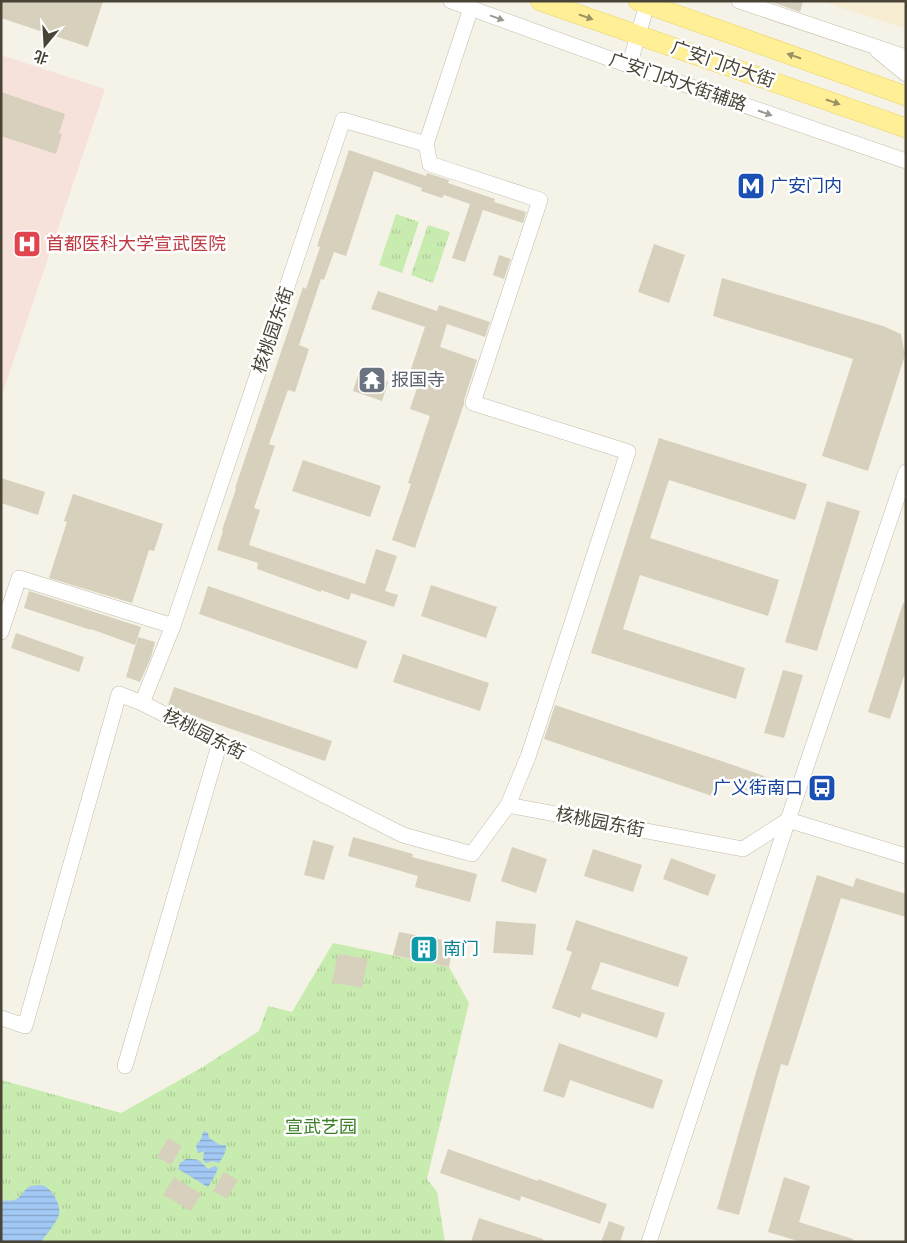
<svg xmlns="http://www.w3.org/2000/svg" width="907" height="1243" font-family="Commissioner,'Noto Sans SC',sans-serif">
<defs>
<pattern id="grass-tufts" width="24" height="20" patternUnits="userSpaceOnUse" patternTransform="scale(1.25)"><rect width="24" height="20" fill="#c8ebaf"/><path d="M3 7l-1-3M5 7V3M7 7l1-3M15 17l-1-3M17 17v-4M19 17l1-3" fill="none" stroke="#adcb97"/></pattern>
<pattern id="water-rules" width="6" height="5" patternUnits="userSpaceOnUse" patternTransform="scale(1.25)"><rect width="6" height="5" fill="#a2c8f4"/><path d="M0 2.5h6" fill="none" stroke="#86a4c6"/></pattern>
</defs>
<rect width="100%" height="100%" fill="#f5f3e8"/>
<polygon fill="#f7edd3" points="820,1 906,1 906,29"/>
<polygon fill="#f6e2db" points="1,55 105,89 1,398"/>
<g fill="url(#grass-tufts)">
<polygon points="396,214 419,222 402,273 379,265"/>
<polygon points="428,225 450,232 433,283 411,275"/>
<polygon points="333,943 449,967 469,1003 427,1179 437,1192 445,1242 1,1242 1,1080 121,1113 201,1068 259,1031 268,1006 292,1012"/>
</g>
<g fill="url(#water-rules)">
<path d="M 204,1131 L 208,1133 L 209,1138 L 220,1145 L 226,1145 C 226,1153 223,1157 219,1163 L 213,1161 L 206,1163 L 203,1160 L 204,1151 L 198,1153 L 196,1146 L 201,1139 L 203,1132 Z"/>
<path d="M 186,1159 C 201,1159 199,1160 208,1169 L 215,1166 L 218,1168 L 215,1175 L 208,1187 L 178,1169 L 180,1163 Z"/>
<path d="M 31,1186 C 35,1186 42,1184 46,1187 C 54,1192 61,1206 59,1215 C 55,1225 47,1233 41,1242 L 1,1242 L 1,1201 C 5,1200 10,1201 14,1200 C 22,1198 23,1189 31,1186 Z"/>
</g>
<g fill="#d7d0bd">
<polygon points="1,1 103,1 88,47 1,18"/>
<polygon points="769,1 803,1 800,12"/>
<polygon points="1,92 65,114 59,133 62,134 56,154 1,136"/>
<polygon points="349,150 426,176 427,173 449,180 448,183 495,199 494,202 526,212 523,223 483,210 465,262 452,258 470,204 444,195 442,198 421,191 422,188 374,171 346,256 334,252 324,280 321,279 299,345 309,349 295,392 288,390 269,444 275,446 254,508 260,510 249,545 365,584 376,549 397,556 385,591 398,595 394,607 351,593 349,600 321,590 321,592 257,569 258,563 217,550 223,531 222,530 236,489 235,488 303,287 306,289 320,247 317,246"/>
<polygon points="654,244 685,255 669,303 638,292"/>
<polygon points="499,255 511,259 504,279 493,275"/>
<polygon points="722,278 883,326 901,334 905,355 868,471 822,456 853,359 713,316"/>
<polygon points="378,291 437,311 439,305 490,322 485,337 447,324 440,347 477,360 464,400 464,404 415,548 392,540 411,484 408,483 430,416 410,409 419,382 408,378 425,327 371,309"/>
<polygon points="359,372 388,382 382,401 353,391"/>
<polygon points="659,438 807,484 795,520 669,480 650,538 779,580 768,616 640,575 623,629 745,668 736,699 591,653"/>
<polygon points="303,460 381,486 370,517 292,491"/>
<polygon points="1,478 45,492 38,515 1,503"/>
<polygon points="73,494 163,524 154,551 149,550 132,603 49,578 67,522 64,521"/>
<polygon points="827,501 860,511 817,651 785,642"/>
<polygon points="431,585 497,607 486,638 421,616"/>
<polygon points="208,586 367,641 357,669 199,614"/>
<polygon points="29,591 141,627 135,645 91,629 91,630 24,608"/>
<polygon points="903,603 906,603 906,670 890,719 868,712"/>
<polygon points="16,633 84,657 79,672 11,648"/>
<polygon points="138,637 155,642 151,657 140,682 126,677"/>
<polygon points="403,654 489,683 480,711 393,682"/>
<polygon points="783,670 803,675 784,738 764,733"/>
<polygon points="174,687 332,741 325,761 176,710 168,705"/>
<polygon points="555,705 736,766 772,779 765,798 718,779 712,796 544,739"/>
<polygon points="353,837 413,854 412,857 477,874 470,902 415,887 418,876 348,856"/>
<polygon points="313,840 334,846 324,880 304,875"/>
<polygon points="512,847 547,859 536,893 501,881"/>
<polygon points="593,849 642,865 633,892 584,876"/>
<polygon points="671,858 716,875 708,896 663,879"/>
<polygon points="817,875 853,887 856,878 906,894 906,917 841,898 788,1066 781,1064 739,1215 717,1209 756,1072"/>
<polygon points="576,920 688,957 678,987 601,962 591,989 665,1013 657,1038 582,1013 580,1018 552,1008 572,952 566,950"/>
<polygon points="496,921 536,924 533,955 493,953"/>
<polygon points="399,932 454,942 449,967 393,955"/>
<polygon points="338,954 368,959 362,988 332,982"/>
<polygon points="559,1043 663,1080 653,1109 570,1080 564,1098 543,1091"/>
<polygon points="168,1138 182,1146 171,1165 157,1157"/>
<polygon points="448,1149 538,1181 538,1179 607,1204 600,1224 521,1196 520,1201 440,1173"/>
<polygon points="224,1172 238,1180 227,1199 213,1191"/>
<polygon points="174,1177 201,1194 191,1211 163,1195"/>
<polygon points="784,1177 810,1186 799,1222 853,1239 853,1242 801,1242 768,1232"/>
<polygon points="479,1218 543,1239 543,1242 471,1242"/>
<polygon points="609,1221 625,1227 620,1242 601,1242"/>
</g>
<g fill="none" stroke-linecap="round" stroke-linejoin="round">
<defs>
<g id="minor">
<polyline points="451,1 605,57 906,161"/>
<polyline points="739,1 906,57"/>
<polyline points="471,8 426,144 430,164 540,200 473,403 628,452 528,757 508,805"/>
<polyline points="878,51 906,74"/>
<polyline points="629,66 648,1"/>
<polyline points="426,144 343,120 173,626 142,703 403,835 472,854 508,805 743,849 788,820 906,856"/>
<polyline points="1,632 19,578 173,626"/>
<polyline points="1,1018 25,1026 119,694 142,703"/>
<polyline points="125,1066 220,742"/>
<polyline points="649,1242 788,820 906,472"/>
</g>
<g id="major">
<polyline points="540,1 906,128"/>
<polyline points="638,1 906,96"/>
</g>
</defs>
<use href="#minor" stroke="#c1bcaa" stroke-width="16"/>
<use href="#major" stroke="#ead361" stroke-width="20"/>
<use href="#minor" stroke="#fff" stroke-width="15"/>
<use href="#major" stroke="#ffef97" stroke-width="19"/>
</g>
<defs><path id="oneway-solid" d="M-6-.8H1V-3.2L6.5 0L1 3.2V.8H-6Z" transform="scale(1.25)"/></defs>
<g fill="#9b9162">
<use href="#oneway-solid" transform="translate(586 17) rotate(19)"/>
<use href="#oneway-solid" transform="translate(794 56) rotate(-161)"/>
<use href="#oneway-solid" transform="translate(833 102) rotate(19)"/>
</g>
<g fill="#9b9890">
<use href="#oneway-solid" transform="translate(497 18) rotate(20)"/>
<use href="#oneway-solid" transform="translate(765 113) rotate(19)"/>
</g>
<defs>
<symbol id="metro-square" viewBox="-11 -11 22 22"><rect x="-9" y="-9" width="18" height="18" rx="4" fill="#1a4fb4" stroke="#fff"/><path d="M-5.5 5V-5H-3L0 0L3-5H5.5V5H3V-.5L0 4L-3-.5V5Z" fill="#fff"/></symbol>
<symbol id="hospital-square" viewBox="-11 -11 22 22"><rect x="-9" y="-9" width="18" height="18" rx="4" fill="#e0444e" stroke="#fff"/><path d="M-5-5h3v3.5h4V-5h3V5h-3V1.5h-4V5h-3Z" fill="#fff"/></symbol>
<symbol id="temple-square" viewBox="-11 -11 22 22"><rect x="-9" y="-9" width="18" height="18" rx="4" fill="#6b7280" stroke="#fff"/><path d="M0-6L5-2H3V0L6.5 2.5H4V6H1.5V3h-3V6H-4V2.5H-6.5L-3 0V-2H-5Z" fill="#fff"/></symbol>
<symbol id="bus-square" viewBox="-11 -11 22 22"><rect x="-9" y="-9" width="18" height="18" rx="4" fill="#1a4fb4" stroke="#fff"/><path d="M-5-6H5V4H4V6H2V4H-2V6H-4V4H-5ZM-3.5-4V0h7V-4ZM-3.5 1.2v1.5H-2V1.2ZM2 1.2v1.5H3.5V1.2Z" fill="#fff"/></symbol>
<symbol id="building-square" viewBox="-11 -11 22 22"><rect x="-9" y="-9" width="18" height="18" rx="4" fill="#0f9aa8" stroke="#fff"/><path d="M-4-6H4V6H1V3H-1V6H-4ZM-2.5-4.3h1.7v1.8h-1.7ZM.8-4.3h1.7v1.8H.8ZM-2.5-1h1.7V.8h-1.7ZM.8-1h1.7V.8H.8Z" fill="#fff"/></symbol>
</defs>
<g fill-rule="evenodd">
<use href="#metro-square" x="735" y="170" width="32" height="32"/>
<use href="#hospital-square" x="11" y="228" width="32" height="32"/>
<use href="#temple-square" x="356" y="364" width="32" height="32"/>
<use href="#bus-square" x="806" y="772" width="32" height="32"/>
<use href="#building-square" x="408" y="933" width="32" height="32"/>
</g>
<g text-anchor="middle" stroke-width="5" stroke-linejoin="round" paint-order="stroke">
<g font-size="18" fill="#494436" stroke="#fff">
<text transform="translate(723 64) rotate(19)" y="6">广安门内大街</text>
<text transform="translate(678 82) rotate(19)" y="6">广安门内大街辅路</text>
<text transform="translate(273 330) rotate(-71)" y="6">核桃园东街</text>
<text transform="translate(204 734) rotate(27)" y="6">核桃园东街</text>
<text transform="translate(600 822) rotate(11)" y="6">核桃园东街</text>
</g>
<g font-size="18" fill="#164399" stroke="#fff" text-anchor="start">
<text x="770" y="192">广安门内</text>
<text x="803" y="794" text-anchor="end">广义街南口</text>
</g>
<g font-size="18" fill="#be3a42" stroke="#fff" text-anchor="start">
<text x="46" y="250">首都医科大学宣武医院</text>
</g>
<g font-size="18" fill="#5b616d" stroke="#fff" text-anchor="start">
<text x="391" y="386">报国寺</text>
</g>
<g font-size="18" fill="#0d838f" stroke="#fff" text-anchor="start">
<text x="443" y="955">南门</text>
</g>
<g font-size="18" fill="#3c7f26" stroke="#fff">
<text x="321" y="1133">宣武艺园</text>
</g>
</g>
<rect width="907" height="1243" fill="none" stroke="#494436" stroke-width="5"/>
<g transform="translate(45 45) rotate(198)" stroke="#ffffff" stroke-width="4" paint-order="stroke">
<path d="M0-4L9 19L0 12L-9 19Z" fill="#494436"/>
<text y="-8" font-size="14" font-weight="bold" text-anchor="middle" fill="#494436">北</text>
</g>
</svg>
